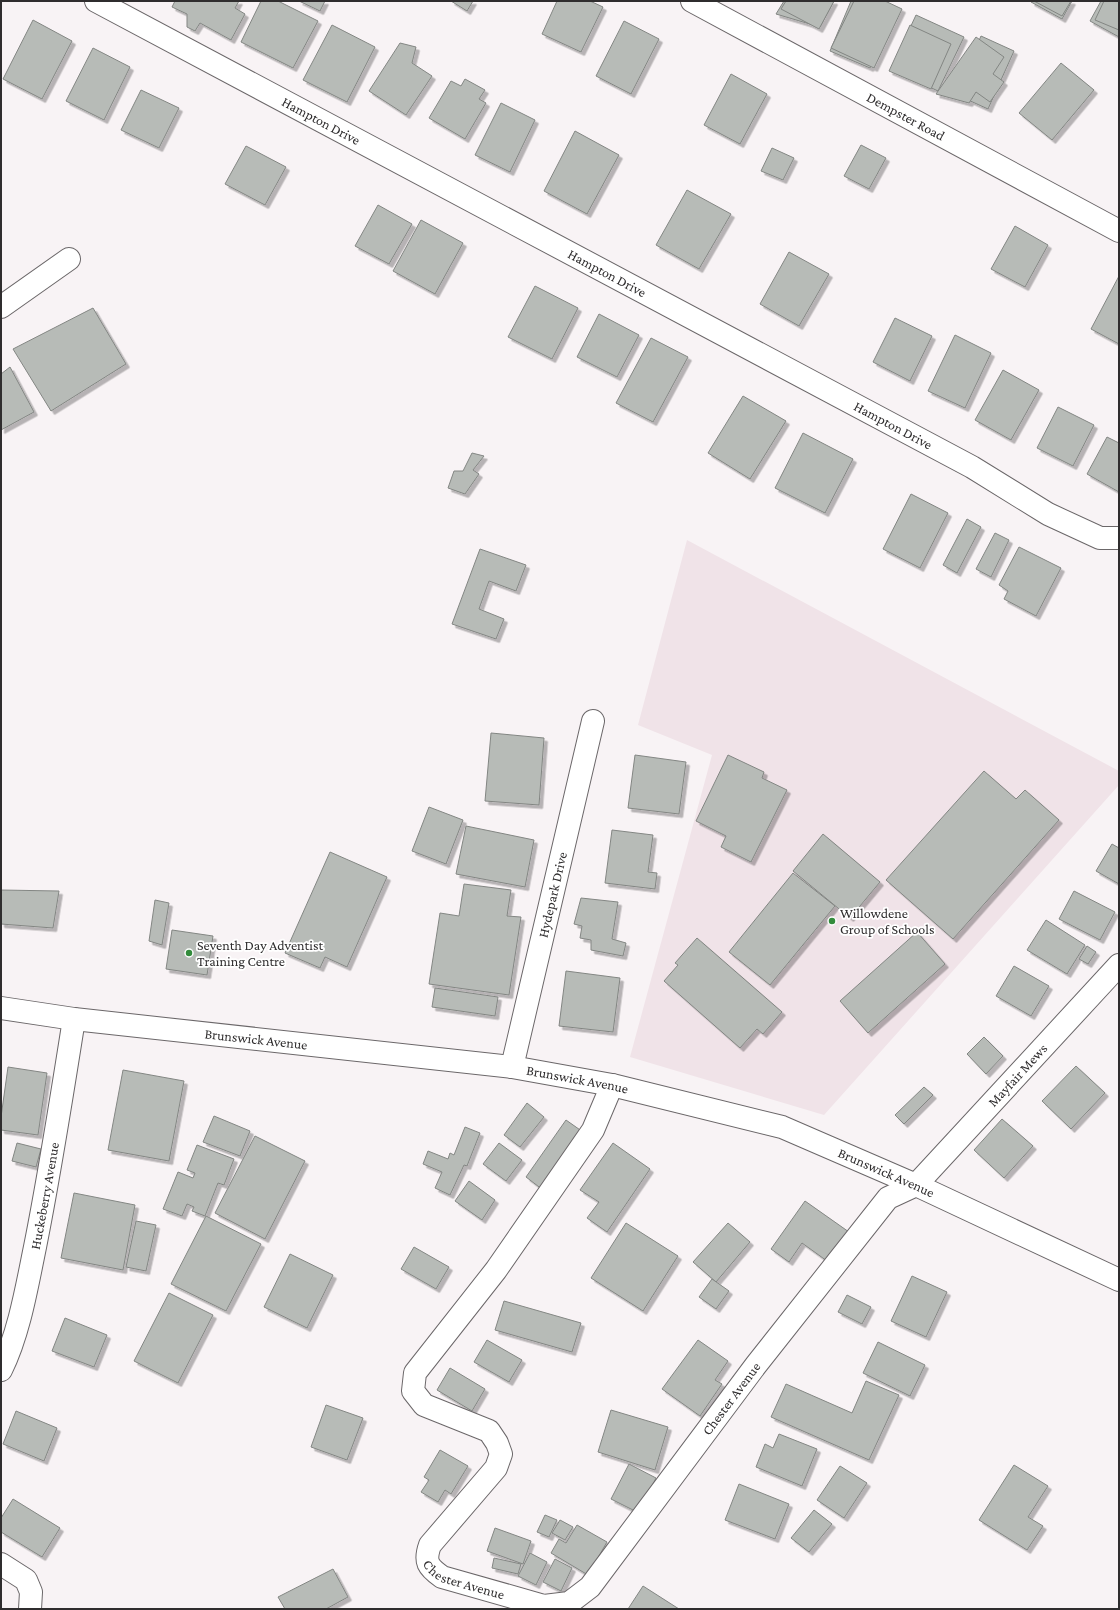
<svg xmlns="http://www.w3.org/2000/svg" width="1120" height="1610" font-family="'Crimson Pro',serif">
<defs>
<filter id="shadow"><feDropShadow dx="3.5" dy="3.5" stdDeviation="0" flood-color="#0004"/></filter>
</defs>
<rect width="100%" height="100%" fill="#f8f3f5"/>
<polygon fill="#f0e3e8" points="687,540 1119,771 1119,785 824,1115 630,1057 712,755 638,725"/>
<g fill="#b7bbb7" stroke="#838683" filter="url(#shadow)">
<polygon points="175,1 239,1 235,8 245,14 231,40 200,23 195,31 187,27 187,14 172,7"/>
<polygon points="261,1 278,1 318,21 293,68 241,42"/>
<polygon points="299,1 325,1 320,11"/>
<polygon points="451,1 473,1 467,11"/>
<polygon points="557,1 590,1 603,7 581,52 542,34"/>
<polygon points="784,1 834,1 820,27 776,14"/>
<polygon points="786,1 834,1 819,29 781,9"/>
<polygon points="851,1 870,1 894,11 870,68 830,51"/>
<polygon points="854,1 885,1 902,9 874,68 831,48"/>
<polygon points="1032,1 1072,1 1062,19 1031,2"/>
<polygon points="1034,1 1071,1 1062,16"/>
<polygon points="1101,1 1119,1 1119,37 1090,21"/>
<polygon points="1104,1 1119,1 1119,30 1095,20"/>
<polygon points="916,15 964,37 938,91 891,69"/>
<polygon points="33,20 72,41 42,99 3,79"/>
<polygon points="624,21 659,39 631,94 596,76"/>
<polygon points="332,25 375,47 347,102 303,80"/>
<polygon points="910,25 951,44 931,89 889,71"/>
<polygon points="981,36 1014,51 988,109 955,94"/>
<polygon points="976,37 1004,57 993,74 1004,82 990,102 976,92 969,103 936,94"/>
<polygon points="400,43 416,47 412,63 432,76 406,115 369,91"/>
<polygon points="93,48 130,67 104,120 66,101"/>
<polygon points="1061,63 1094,90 1052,140 1019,113"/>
<polygon points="731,74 767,94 740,144 704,125"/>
<polygon points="465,79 485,90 479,99 486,103 465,139 429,118 451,81 461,86"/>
<polygon points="141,90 179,108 159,148 121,130"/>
<polygon points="501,103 535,120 510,172 475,155"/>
<polygon points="575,131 619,155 587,214 544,191"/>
<polygon points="861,145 886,158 869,189 844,176"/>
<polygon points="246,146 286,167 265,205 225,184"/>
<polygon points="772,148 794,158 783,180 761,171"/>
<polygon points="687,190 731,214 699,269 656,245"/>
<polygon points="378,205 412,224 389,264 355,246"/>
<polygon points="421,220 463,243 435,294 393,271"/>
<polygon points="1015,226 1048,245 1025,287 991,269"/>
<polygon points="789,252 829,274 799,326 760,304"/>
<polygon points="1119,276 1119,344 1091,329"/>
<polygon points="535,286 578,308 552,359 508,337"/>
<polygon points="93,308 126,364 51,411 13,349"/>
<polygon points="599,314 639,335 617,377 577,357"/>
<polygon points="895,318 932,336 910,381 873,362"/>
<polygon points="955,335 991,353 965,408 928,391"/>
<polygon points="651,338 688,357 653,422 616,403"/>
<polygon points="10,367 34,412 1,430 1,374"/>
<polygon points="1003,370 1039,390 1011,440 975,420"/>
<polygon points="743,396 786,421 750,479 708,453"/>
<polygon points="1058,407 1094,425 1073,466 1037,448"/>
<polygon points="803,433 853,459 825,513 775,488"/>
<polygon points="1107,437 1119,443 1119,492 1087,474"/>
<polygon points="472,453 484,456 473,470 479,474 465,494 448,488 454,471 463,471"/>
<polygon points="911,494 948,513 920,568 883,549"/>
<polygon points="967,519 981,527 957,573 943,565"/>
<polygon points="995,533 1009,540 991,577 976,569"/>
<polygon points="1019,547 1061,568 1036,616 1004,599 1008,591 999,585"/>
<polygon points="480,549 526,565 516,591 489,581 479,609 504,619 496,639 452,624"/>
<polygon points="491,733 544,738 539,805 485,801"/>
<polygon points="635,755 686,762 679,814 628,808"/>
<polygon points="728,755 764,772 762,778 787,790 751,862 721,847 726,836 696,821"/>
<polygon points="984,771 1016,799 1025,790 1059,820 953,939 886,880"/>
<polygon points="429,807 463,820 446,864 412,851"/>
<polygon points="466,826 534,840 525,887 456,874"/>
<polygon points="612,830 653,835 648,872 657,873 655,889 605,883"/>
<polygon points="823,834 880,882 850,918 793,871"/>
<polygon points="1112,844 1119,848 1119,884 1096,871"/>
<polygon points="330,852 387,877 347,967 325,957 320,968 285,953"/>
<polygon points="793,873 835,906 770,985 729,952"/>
<polygon points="464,884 511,890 507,916 521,917 509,995 429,984 440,913 459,916"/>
<polygon points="1,890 59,891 53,928 1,924"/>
<polygon points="1074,891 1115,912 1100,940 1059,919"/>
<polygon points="581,898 618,902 612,939 626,943 623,956 591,950 591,940 580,938 582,926 574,924"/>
<polygon points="155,900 169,903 162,945 149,941"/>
<polygon points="1046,920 1085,945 1067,974 1027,950"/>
<polygon points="172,930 213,936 207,975 166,969"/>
<polygon points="917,932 945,964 868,1033 840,1001"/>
<polygon points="697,938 782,1012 763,1034 757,1029 740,1048 664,981 678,965 675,963"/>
<polygon points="1087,946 1096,952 1088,964 1079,959"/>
<polygon points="1014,966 1049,986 1031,1016 996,996"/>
<polygon points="566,971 620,978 613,1032 559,1026"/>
<polygon points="435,988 498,997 495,1016 432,1007"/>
<polygon points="984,1037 1003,1056 986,1074 967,1054"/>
<polygon points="1076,1066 1105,1093 1071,1129 1042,1101"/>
<polygon points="8,1067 47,1073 38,1135 1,1130 1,1117"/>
<polygon points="123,1070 184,1081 169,1161 108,1150"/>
<polygon points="924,1087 933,1095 904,1124 895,1115"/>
<polygon points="527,1103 544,1117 520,1147 504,1135"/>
<polygon points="214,1116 250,1131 240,1156 203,1142"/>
<polygon points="1002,1119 1033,1146 1004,1178 974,1150"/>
<polygon points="566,1120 583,1132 543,1190 526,1177"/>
<polygon points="465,1127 480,1133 467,1166 464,1165 450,1195 435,1188 442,1172 423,1164 428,1151 448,1159 450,1153 454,1155"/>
<polygon points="255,1136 305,1161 265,1239 215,1213"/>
<polygon points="17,1143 41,1149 36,1167 12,1161"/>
<polygon points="499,1143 522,1160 506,1181 483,1164"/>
<polygon points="613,1143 650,1169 607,1232 587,1218 599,1202 580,1190"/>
<polygon points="197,1145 234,1159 224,1185 218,1183 205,1216 192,1211 194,1207 187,1204 182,1216 163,1209 178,1172 193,1178 195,1173 187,1170"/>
<polygon points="469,1181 495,1200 482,1220 455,1201"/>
<polygon points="74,1193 135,1205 123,1270 61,1258"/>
<polygon points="805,1201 849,1232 827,1261 802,1243 789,1262 771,1249"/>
<polygon points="206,1216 261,1244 226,1311 171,1284"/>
<polygon points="136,1221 156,1225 146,1271 126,1267"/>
<polygon points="626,1223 678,1256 643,1311 591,1278"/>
<polygon points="728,1223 750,1242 716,1282 693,1262"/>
<polygon points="414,1247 449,1267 436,1289 401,1269"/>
<polygon points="290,1254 333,1275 307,1328 264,1307"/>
<polygon points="912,1276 947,1292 926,1337 891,1321"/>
<polygon points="712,1279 729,1291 716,1309 699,1297"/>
<polygon points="169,1293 213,1315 178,1383 134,1361"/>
<polygon points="847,1295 871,1307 862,1324 838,1312"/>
<polygon points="504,1301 581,1323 572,1352 495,1330"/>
<polygon points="65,1318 107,1335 94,1367 52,1351"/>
<polygon points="487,1340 522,1360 509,1382 474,1362"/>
<polygon points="698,1340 728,1361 715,1380 722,1384 700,1416 662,1389"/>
<polygon points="878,1342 925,1365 910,1396 863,1373"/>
<polygon points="450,1368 485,1389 472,1411 437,1390"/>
<polygon points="866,1381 899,1395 869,1460 771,1417 786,1384 852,1413"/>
<polygon points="326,1405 363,1418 347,1460 311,1447"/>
<polygon points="611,1410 668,1427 655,1470 598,1452"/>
<polygon points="16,1411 57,1428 44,1461 3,1444"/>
<polygon points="779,1434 817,1449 802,1486 756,1467 765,1444 773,1448"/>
<polygon points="440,1450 468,1466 451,1494 445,1490 438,1502 421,1492 429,1480 424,1477"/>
<polygon points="629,1464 656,1478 639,1513 611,1499"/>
<polygon points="1014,1465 1048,1486 1028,1517 1043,1526 1027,1550 979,1520"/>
<polygon points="840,1466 867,1483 844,1518 817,1500"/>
<polygon points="739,1484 789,1504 775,1539 725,1520"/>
<polygon points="13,1499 60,1528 42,1557 1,1532 1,1518"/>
<polygon points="814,1510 832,1524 809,1552 791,1538"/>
<polygon points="545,1515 557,1520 549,1537 537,1532"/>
<polygon points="560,1520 573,1527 565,1540 552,1533"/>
<polygon points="577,1525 607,1542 588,1575 551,1553 559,1539 566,1543"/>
<polygon points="495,1528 531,1541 523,1564 487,1551"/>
<polygon points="530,1553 547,1562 536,1585 518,1576"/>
<polygon points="494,1558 521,1564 518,1574 492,1568"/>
<polygon points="555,1559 572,1568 561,1591 543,1582"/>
<polygon points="333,1569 348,1597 326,1609 285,1609 278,1597"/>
<polygon points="643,1586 679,1609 628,1609"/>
</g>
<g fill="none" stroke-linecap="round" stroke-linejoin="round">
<defs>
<g id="minor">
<path id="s1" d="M 96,1 L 972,467 L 1048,514 L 1100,538 L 1119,538"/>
<path id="s2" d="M 692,1 L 1119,231"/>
<polyline points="1,307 69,259"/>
<path id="s3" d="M 512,1067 L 593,721"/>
<path id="s4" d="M 612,1085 L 593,1130 L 496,1270 L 415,1373 L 413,1391 L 424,1405 L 489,1431 L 497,1443 L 501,1454 L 496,1468 L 430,1545 C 424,1562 428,1567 442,1577 L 544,1606 L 569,1603 L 590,1587 L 756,1365 L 888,1198 L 916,1185 L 1119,965"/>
<path id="s5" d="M 1,1370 C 19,1334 27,1286 35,1247 C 50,1172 62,1095 74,1019"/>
<polyline points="1,1564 26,1580 31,1592 30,1609"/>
</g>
<g id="major">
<path id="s6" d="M 1,1008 L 74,1019 L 512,1067 L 612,1085 L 782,1127 L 916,1185 L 1119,1280"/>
</g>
</defs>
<use href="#minor" stroke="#6b6769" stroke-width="24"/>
<use href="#major" stroke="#6b6769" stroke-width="24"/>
<use href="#minor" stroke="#fff" stroke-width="22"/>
<use href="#major" stroke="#fff" stroke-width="22"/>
</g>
<g fill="#328b3b" stroke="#fff" stroke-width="1.5">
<circle cx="832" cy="921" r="4"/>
<circle cx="189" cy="953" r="4"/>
</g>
<g text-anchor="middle" stroke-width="3.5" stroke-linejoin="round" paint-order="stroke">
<g font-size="14" fill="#2f2d2e" stroke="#fff">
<text dy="5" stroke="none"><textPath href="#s2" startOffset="243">Dempster Road</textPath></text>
<text dy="5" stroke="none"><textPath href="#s1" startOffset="255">Hampton Drive</textPath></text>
<text dy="5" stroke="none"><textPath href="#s1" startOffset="579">Hampton Drive</textPath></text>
<text dy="5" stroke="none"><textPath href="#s1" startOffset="903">Hampton Drive</textPath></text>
<text dy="5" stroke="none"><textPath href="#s3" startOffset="177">Hydepark Drive</textPath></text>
<text dy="5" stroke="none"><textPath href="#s6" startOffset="257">Brunswick Avenue</textPath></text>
<text dy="5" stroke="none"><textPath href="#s4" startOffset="1465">Mayfair Mews</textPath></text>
<text dy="5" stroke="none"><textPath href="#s6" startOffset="581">Brunswick Avenue</textPath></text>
<text dy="5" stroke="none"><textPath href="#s6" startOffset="905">Brunswick Avenue</textPath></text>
<text dy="5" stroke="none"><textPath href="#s5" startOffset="180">Huckeberry Avenue</textPath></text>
<text dy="5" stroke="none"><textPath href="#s4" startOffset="1030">Chester Avenue</textPath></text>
<text dy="5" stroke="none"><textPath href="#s4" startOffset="658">Chester Avenue</textPath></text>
</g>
<g font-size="14" fill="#2f2d2e" stroke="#fff" text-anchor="start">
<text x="840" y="918">Willowdene<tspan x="840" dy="16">Group of Schools</tspan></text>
<text x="197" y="950">Seventh Day Adventist<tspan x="197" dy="16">Training Centre</tspan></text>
</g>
</g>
<rect width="1120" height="1610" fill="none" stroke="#2f2d2e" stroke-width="4"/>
</svg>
